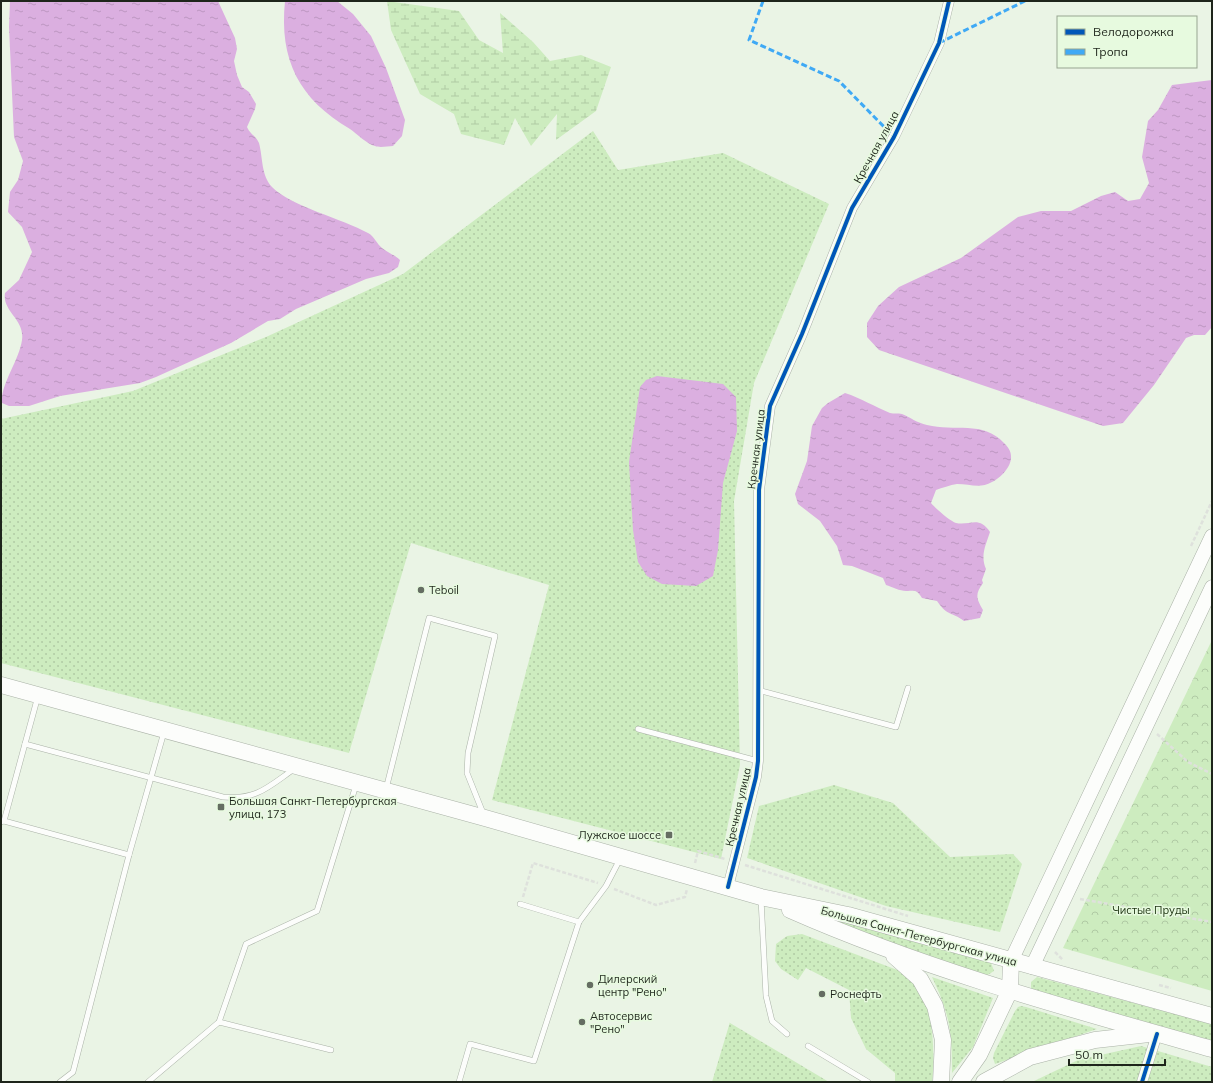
<svg xmlns="http://www.w3.org/2000/svg" width="1213" height="1083" font-family="Mulish,sans-serif">
<defs>
<pattern id="grass-dots" width="8" height="8" patternUnits="userSpaceOnUse"><rect width="8" height="8" fill="#cdecbf"/><path d="M2 2h.1M6 6h.1" fill="none" stroke="#b0caa4" stroke-width="1.8" stroke-linecap="round"/></pattern>
<pattern id="wetland-marsh" width="20" height="14" patternUnits="userSpaceOnUse"><rect width="20" height="14" fill="#cdecbf"/><path d="M1 5h8M5 5V1M11 12h8M15 12V8" fill="none" stroke="#b0caa4"/></pattern>
<pattern id="park-crowns" width="20" height="18" patternUnits="userSpaceOnUse"><rect width="20" height="18" fill="#cdecbf"/><path d="M2 6a3 3 0 1 1 6 0M12 15a3 3 0 1 1 6 0" fill="none" stroke="#b0caa4"/></pattern>
<pattern id="water-ripples" width="26" height="14" patternUnits="userSpaceOnUse"><rect width="26" height="14" fill="#dbafe0"/><path d="M2 4q2-2 4 0t4 0M15 11q2-2 4 0t4 0" fill="none" stroke="#bc96c0"/></pattern>
</defs>
<rect width="100%" height="100%" fill="#eaf4e5"/>
<g fill="url(#grass-dots)">
<polygon points="593,131 618,170 723,153 829,204 754,383 734,501 740,765 721,859 492,800 549,585 411,543 349,753 1,663 1,419 133,391 266,337 403,274"/>
<polygon points="834,785 893,803 950,857 1013,854 1022,864 1000,932 886,906 747,858 759,806"/>
<polygon points="825,918 884,931 991,963 994,971 986,976 881,941"/>
<path d="M 802,934 L 900,971 C 908,978 916,984 921,993 C 934,1014 935,1059 932,1082 L 895,1082 L 895,1073 L 866,1049 L 851,1018 L 849,990 L 806,968 L 798,980 L 781,969 L 775,961 L 776,944 L 787,936 Z"/>
<path d="M 932,977 L 993,998 L 973,1047 L 952,1073 C 952,1031 950,1015 932,977 Z"/>
<polygon points="1037,977 1212,1024 1212,1042 1031,991 1031,982"/>
<polygon points="1021,1006 1026,1007 1097,1029 995,1064 993,1058 994,1053 1015,1011 1018,1007"/>
<polygon points="730,1022 730,1023 829,1082 712,1082"/>
<polygon points="1141,1046 1212,1067 1212,1082 1032,1082 1078,1060"/>
</g>
<polygon fill="url(#wetland-marsh)" points="387,1 459,11 479,40 503,53 500,13 533,42 550,61 581,55 611,67 596,111 556,140 557,114 531,146 515,118 504,145 461,134 454,114 420,94 391,30"/>
<polygon fill="url(#park-crowns)" points="1212,640 1212,991 1063,948"/>
<g fill="url(#water-ripples)">
<path d="M 10,1 L 218,1 L 235,38 L 237,49 L 234,61 L 237,75 L 242,87 L 249,92 L 256,104 L 255,109 L 247,127 C 250,134 256,136 259,143 C 263,158 261,175 272,187 C 290,206 343,219 368,233 C 374,236 377,244 382,248 C 388,253 395,255 400,260 L 398,267 L 389,273 L 366,279 L 296,309 L 280,319 L 268,321 L 231,343 L 156,377 L 140,383 L 60,396 L 29,406 L 9,406 L 2,403 C 0,385 19,361 22,340 C 25,319 2,312 5,293 L 19,280 L 32,252 L 22,227 L 8,212 L 10,192 L 18,180 L 23,161 L 14,137 L 9,27 Z"/>
<path d="M 285,1 L 337,1 L 353,14 L 371,36 L 386,68 L 405,120 L 402,136 L 393,146 C 388,146 380,148 375,146 C 367,144 357,134 350,129 C 299,99 279,60 285,1 Z"/>
<polygon points="1212,80 1212,327 1205,335 1194,335 1186,338 1154,385 1123,423 1103,426 879,350 867,337 867,323 878,306 899,287 961,258 1018,217 1041,211 1071,211 1101,196 1115,192 1128,201 1140,199 1149,183 1142,157 1148,121 1158,110 1172,85"/>
<polygon points="657,376 723,384 736,397 737,431 723,483 718,550 713,576 696,586 662,584 647,576 638,562 633,530 629,462 640,387 646,380"/>
<path d="M 845,393 C 861,398 875,407 890,413 C 894,414 898,413 902,414 C 910,417 917,423 927,425 C 954,432 983,420 1004,443 C 1008,447 1011,451 1011,456 C 1012,466 1001,478 992,482 C 980,489 970,484 957,484 C 950,485 942,488 936,490 L 931,503 C 935,508 950,521 956,523 C 970,526 979,515 990,532 C 986,545 980,555 986,569 L 982,580 L 983,583 C 975,594 976,598 983,610 L 980,618 L 964,621 C 951,611 948,617 937,601 L 922,598 C 916,589 916,591 906,591 C 900,591 892,587 886,585 L 883,578 L 852,566 L 843,565 L 837,546 L 820,521 L 798,504 L 795,494 L 807,461 L 812,426 L 822,408 L 828,403 Z"/>
</g>
<g fill="none" stroke-linecap="round" stroke-linejoin="round">
<defs>
<g id="service">
<polyline points="758,690 896,727 908,688"/>
<polyline points="638,729 758,761"/>
<path d="M 25,744 L 223,797 C 257,800 268,787 294,769"/>
<polyline points="386,789 429,618 495,636 468,753 467,773 483,813"/>
<polyline points="4,821 38,696"/>
<polyline points="1,822 4,821 129,855"/>
<polyline points="761,899 766,996 772,1021 787,1034"/>
<polyline points="520,904 579,922"/>
<polyline points="219,1022 331,1050"/>
<polyline points="808,1046 868,1082"/>
<polyline points="60,1082 73,1072 129,855 164,732"/>
<polyline points="148,1082 219,1022 246,944 317,911 356,785"/>
<polyline points="459,1082 470,1044 534,1061 579,922 606,886 620,859"/>
</g>
<g id="minor">
<polyline points="728,887 756,777 758,761 759,490 770,406 802,334 852,208 894,137 939,43 949,1"/>
<polyline points="1142,1082 1157,1034"/>
</g>
<g id="secondary">
<polyline points="1011,961 1212,536"/>
<polyline points="1032,967 1212,587"/>
</g>
<g id="primary">
<polyline points="1,685 485,818 761,897 848,915 1212,1016"/>
<path d="M 790,910 C 926,970 1070,1009 1212,1049"/>
<polyline points="894,956 920,979 935,1006 943,1040 941,1082"/>
<polyline points="960,1082 979,1055 1010,990 1011,961"/>
<polyline points="984,1082 1030,1057 1095,1040 1149,1034"/>
</g>
</defs>
<use href="#service" stroke="#aab2a7" stroke-width="6"/>
<use href="#minor" stroke="#aab2a7" stroke-width="11"/>
<use href="#secondary" stroke="#aab2a7" stroke-width="15"/>
<use href="#primary" stroke="#aab2a7" stroke-width="17"/>
<g stroke="#dee1dc" stroke-width="2.5" stroke-dasharray="4 2" stroke-linecap="butt">
<polyline points="1191,546 1212,501"/>
<polyline points="1157,734 1188,762 1212,774"/>
<polyline points="695,863 698,851 725,859"/>
<polyline points="745,865 908,916"/>
<polyline points="614,889 656,905 685,897 687,889"/>
<polyline points="523,897 533,863 598,883"/>
<polyline points="1080,899 1212,922"/>
<polyline points="1055,952 1063,960"/>
<polyline points="1159,985 1171,988"/>
</g>
<use href="#service" stroke="#fcfdfb" stroke-width="5"/>
<use href="#minor" stroke="#fcfdfb" stroke-width="10"/>
<use href="#secondary" stroke="#fcfdfb" stroke-width="14"/>
<use href="#primary" stroke="#fcfdfb" stroke-width="16"/>
<g stroke="#3fa9f5" stroke-width="3" stroke-dasharray="6 3" stroke-linecap="butt">
<polyline points="763,1 749,40 839,81 894,137"/>
<polyline points="939,43 1025,1"/>
</g>
<defs>
<g id="cycleway">
<polyline points="728,887 756,777 758,761 759,490 770,406 802,334 852,208 894,137 939,43 949,1"/>
<polyline points="1142,1082 1157,1034"/>
</g>
</defs>
<use href="#cycleway" stroke="#e7fadf" stroke-width="6"/>
<use href="#cycleway" stroke="#0057b8" stroke-width="4"/>
</g>
<g fill="#656d62" stroke="#e7fadf" stroke-width="1.5">
<circle cx="421" cy="590" r="4"/>
<rect x="217" y="803" width="8" height="8" rx="2"/>
<rect x="665" y="831" width="8" height="8" rx="2"/>
<circle cx="590" cy="985" r="4"/>
<circle cx="822" cy="994" r="4"/>
<circle cx="582" cy="1022" r="4"/>
</g>
<g text-anchor="middle" stroke-width="3" stroke-linejoin="round" paint-order="stroke">
<g font-size="11" fill="#1e251b" stroke="#e7fadf">
<text transform="translate(876 147) rotate(-61)" y="4">Кречная улица</text>
<text transform="translate(756 449) rotate(-83)" y="4">Кречная улица</text>
<text transform="translate(738 807) rotate(-77)" y="4">Кречная улица</text>
<text transform="translate(919 936) rotate(15)" y="4">Большая Санкт-Петербургская улица</text>
</g>
<g font-size="11" fill="#1e251b" stroke="#e7fadf" text-anchor="start">
<text x="429" y="594">Teboil</text>
<text x="229" y="805">Большая Санкт-Петербургская<tspan x="229" dy="13">улица, 173</tspan></text>
<text x="661" y="839" text-anchor="end">Лужское шоссе</text>
<text x="598" y="983">Дилерский<tspan x="598" dy="13">центр "Рено"</tspan></text>
<text x="830" y="998">Роснефть</text>
<text x="590" y="1020">Автосервис<tspan x="590" dy="13">"Рено"</tspan></text>
</g>
<g font-size="11" fill="#1b310f" stroke="#e7fadf">
<text x="1151" y="914">Чистые Пруды</text>
</g>
</g>
<rect width="1213" height="1083" fill="none" stroke="#1e251b" stroke-width="4"/>
<rect x="1057" y="16" width="140" height="52" fill="#e7fadf" stroke="#97a591"/>
<rect x="1065" y="29" width="20" height="6" fill="#0057b8" stroke="#97a591"/>
<text x="1093" y="36" font-size="12" fill="#1e251b">Велодорожка</text>
<rect x="1065" y="49" width="20" height="6" fill="#3fa9f5" stroke="#97a591"/>
<text x="1093" y="56" font-size="12" fill="#1e251b">Тропа</text>
<path d="M1069 1059v6h96v-6" fill="none" stroke="#1e251b" stroke-width="2"/>
<text x="1075" y="1059" font-size="12" fill="#1e251b" stroke="#e7fadf" stroke-width="3" paint-order="stroke">50 m</text>
</svg>
